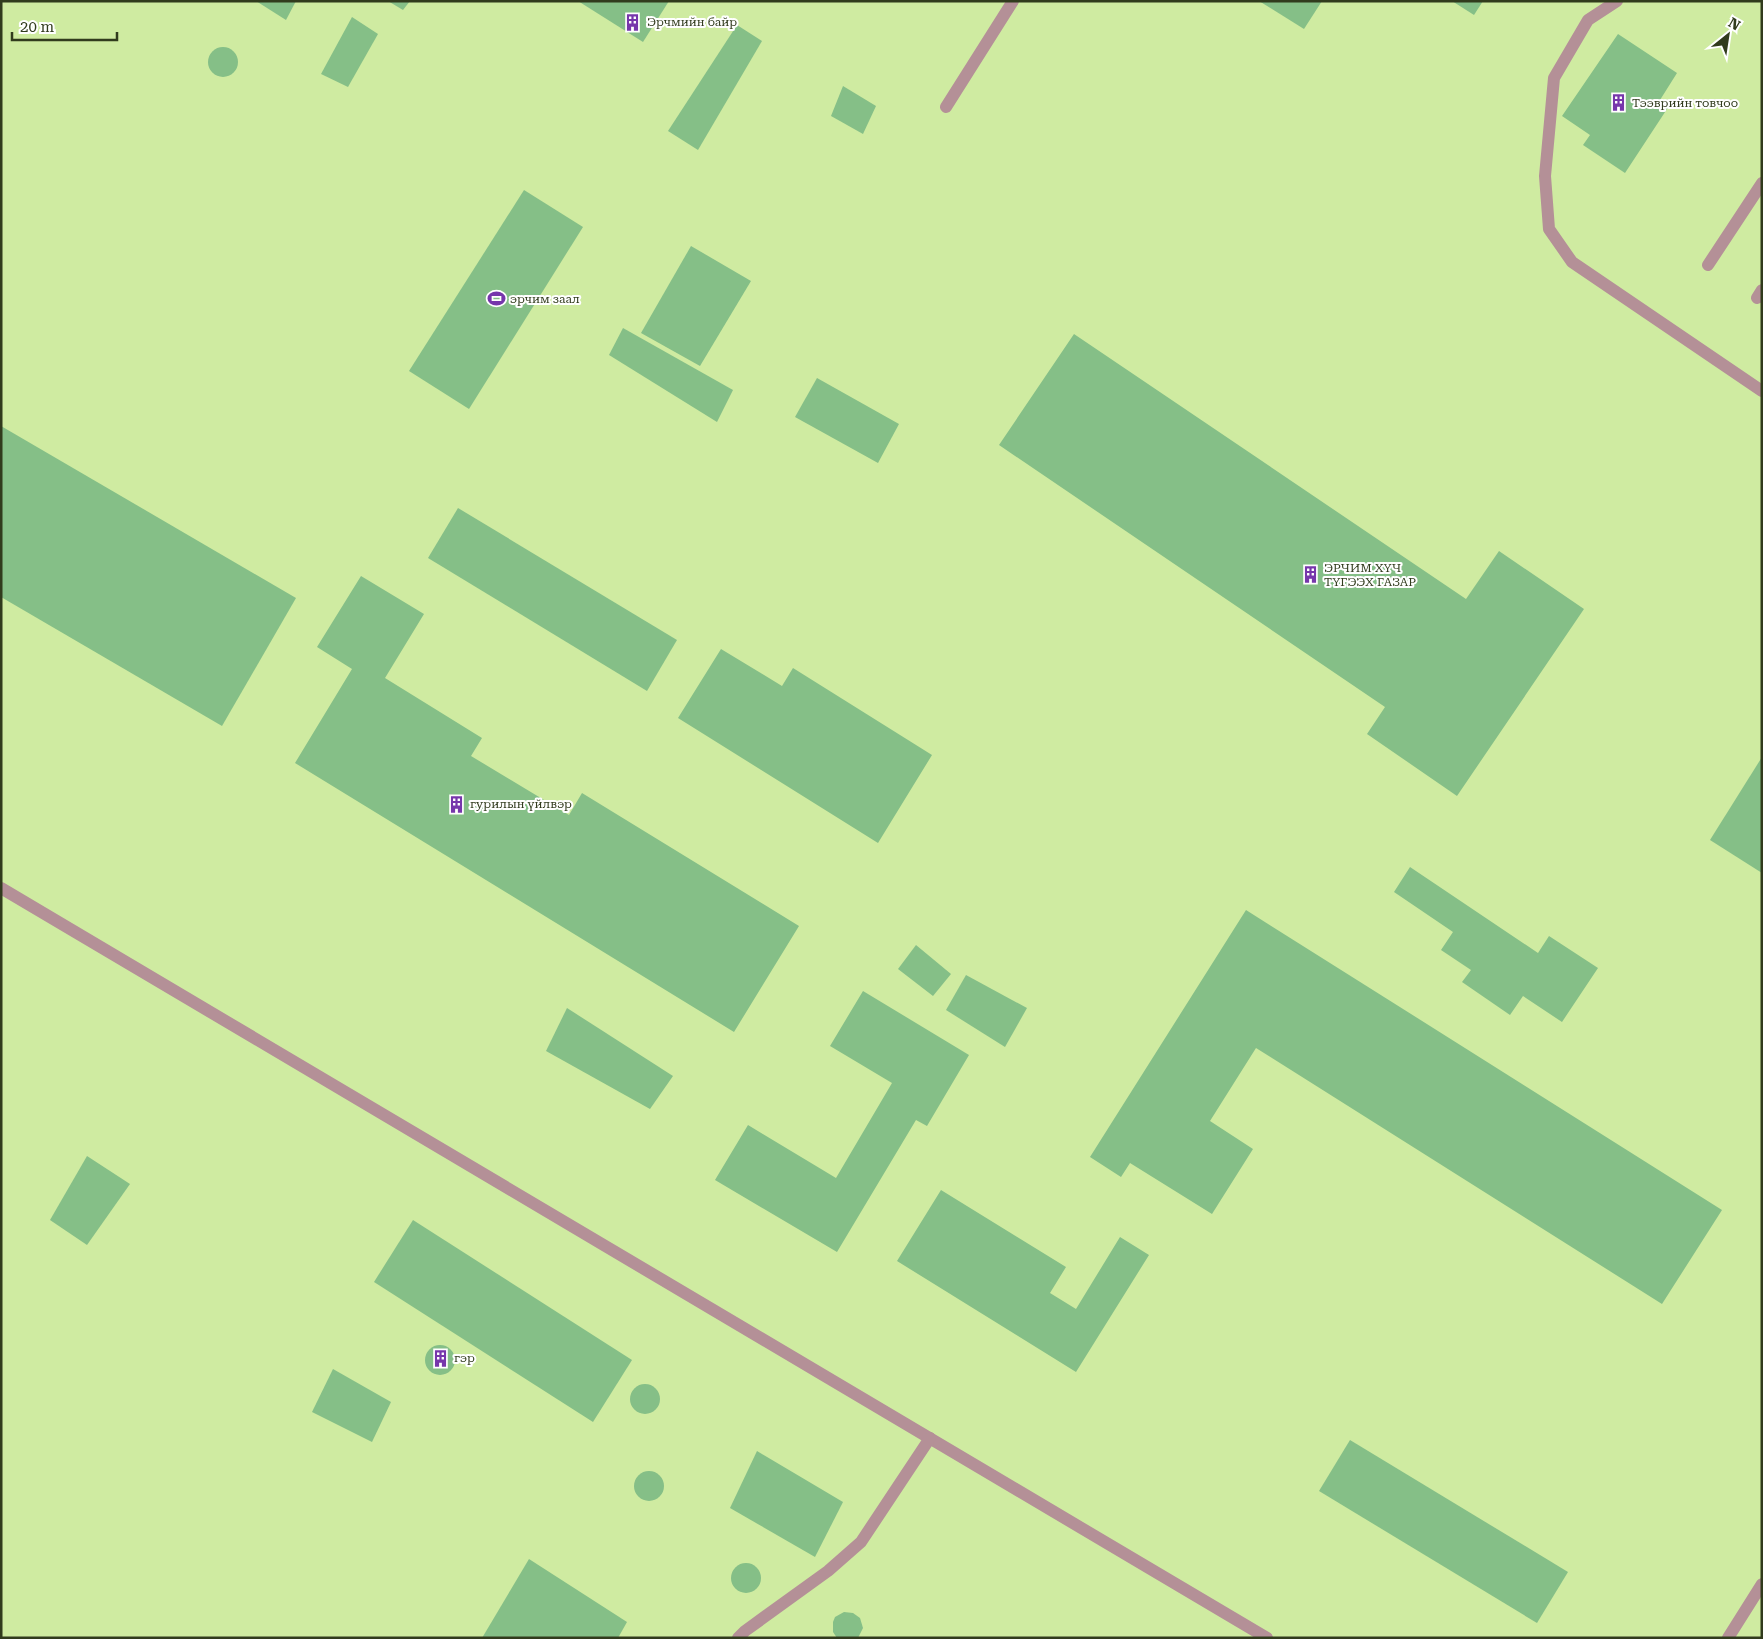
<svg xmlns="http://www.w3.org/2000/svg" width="1763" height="1639" font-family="'Roboto Serif',serif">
<rect width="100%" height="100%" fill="#cfeba1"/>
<g fill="#85bf87">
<polygon points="256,1 296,1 286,20"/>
<polygon points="388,1 410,1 403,10"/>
<polygon points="578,1 669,1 643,42"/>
<polygon points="1259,1 1322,1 1304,29"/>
<polygon points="1452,1 1483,1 1474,15"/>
<polygon points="352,17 378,34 348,87 321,74"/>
<polygon points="737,25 762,41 698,150 668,131"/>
<polygon points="1618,34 1677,73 1660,100 1669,106 1625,173 1583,145 1590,135 1562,116"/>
<circle cx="223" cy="62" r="15"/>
<polygon points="843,86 876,106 863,134 831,116"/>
<polygon points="524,190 583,227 469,409 409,371"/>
<polygon points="691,246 751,281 700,366 641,333"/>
<polygon points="623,328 733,390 717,422 609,355"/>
<polygon points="1074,334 1466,599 1499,551 1584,609 1457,796 1367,734 1385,707 999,445"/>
<polygon points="817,378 899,424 878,463 795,417"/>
<polygon points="1,426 296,598 222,726 1,597"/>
<polygon points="458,508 677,640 647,691 428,558"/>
<polygon points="361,576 424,614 385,678 482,738 471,756 569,815 582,793 799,926 734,1032 295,763 352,669 317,647"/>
<polygon points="721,649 782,686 793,668 932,755 878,843 678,718"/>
<polygon points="1762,757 1762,873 1710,840"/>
<polygon points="1410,867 1538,953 1549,936 1598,968 1562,1022 1523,996 1510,1015 1462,982 1471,970 1441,950 1453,932 1394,892"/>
<polygon points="1246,910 1722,1210 1662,1304 1256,1048 1210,1121 1253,1149 1212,1214 1130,1163 1121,1177 1090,1157"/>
<polygon points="916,945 951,974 933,996 898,969"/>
<polygon points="966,975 1027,1008 1005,1047 946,1010"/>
<polygon points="863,991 969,1055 927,1126 916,1120 837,1252 715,1180 748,1125 836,1178 892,1083 830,1046"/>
<polygon points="567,1008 673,1076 650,1109 546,1051"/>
<polygon points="87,1156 130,1184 87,1245 50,1220"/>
<polygon points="941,1190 1066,1267 1050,1293 1076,1309 1120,1237 1149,1255 1076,1372 897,1261"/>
<polygon points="413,1220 632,1360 593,1422 374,1282"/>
<circle cx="440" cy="1360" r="15"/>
<polygon points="333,1369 391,1402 372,1442 312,1412"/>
<circle cx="645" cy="1399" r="15"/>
<polygon points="1350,1440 1568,1572 1537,1623 1319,1491"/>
<polygon points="757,1451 843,1502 815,1557 730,1508"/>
<circle cx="649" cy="1486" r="15"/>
<polygon points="529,1559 627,1622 618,1638 482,1638"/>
<circle cx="746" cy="1578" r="15"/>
<polygon points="844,1612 853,1613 860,1618 863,1628 858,1638 837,1638 833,1632 833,1622 835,1617"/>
</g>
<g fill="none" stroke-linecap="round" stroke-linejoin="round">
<g stroke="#b49097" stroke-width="12">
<polyline points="1617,1 1588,20 1554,78 1545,176 1549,229 1572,262 1762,391"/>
<polyline points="946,107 1013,1"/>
<polyline points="1708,265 1762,183"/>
<polyline points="1757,298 1762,290"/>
<polyline points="1,888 1267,1638"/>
<polyline points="738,1638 745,1631 828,1571 861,1542 930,1438"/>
<polyline points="1728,1638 1762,1584"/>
</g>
</g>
<defs>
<symbol id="building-bare" viewBox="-9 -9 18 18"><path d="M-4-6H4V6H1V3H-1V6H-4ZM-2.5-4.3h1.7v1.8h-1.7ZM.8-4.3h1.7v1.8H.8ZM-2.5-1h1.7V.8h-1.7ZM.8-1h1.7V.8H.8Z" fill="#7636ab" stroke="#fff" stroke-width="2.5" paint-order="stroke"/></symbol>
<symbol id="stadium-bare" viewBox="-9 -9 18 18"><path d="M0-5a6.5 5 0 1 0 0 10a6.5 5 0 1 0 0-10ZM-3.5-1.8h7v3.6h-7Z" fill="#7636ab" stroke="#fff" stroke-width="2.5" paint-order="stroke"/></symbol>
</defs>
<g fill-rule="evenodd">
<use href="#building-bare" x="620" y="10" width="25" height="25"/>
<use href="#building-bare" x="1606" y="90" width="25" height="25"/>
<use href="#stadium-bare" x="484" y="286" width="25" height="25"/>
<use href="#building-bare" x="1298" y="562" width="25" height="25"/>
<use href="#building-bare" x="444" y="792" width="25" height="25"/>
<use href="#building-bare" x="428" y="1346" width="25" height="25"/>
</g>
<g text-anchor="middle" stroke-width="4" stroke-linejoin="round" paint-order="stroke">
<g font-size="12" fill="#313b1d" stroke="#fff" text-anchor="start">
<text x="647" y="26">Эрчмийн байр</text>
<text x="1632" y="107">Тээврийн товчоо</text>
<text x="510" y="303">эрчим заал</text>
<text x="1324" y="572">ЭРЧИМ ХҮЧ<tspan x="1324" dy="14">ТҮГЭЭХ ГАЗАР</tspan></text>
<text x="470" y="808">гурилын үйлвэр</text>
<text x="454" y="1362">гэр</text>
</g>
</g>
<rect width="1763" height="1639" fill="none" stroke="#313b1d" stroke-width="5"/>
<g transform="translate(1728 35) rotate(30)" stroke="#ffffff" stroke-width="4" paint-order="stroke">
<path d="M0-4L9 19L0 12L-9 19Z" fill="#313b1d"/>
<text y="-8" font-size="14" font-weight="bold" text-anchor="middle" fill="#313b1d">N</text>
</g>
<path d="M12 32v8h105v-8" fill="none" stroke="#313b1d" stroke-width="2.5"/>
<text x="20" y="32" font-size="15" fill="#313b1d" stroke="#ffffff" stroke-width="4" paint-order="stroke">20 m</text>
</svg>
